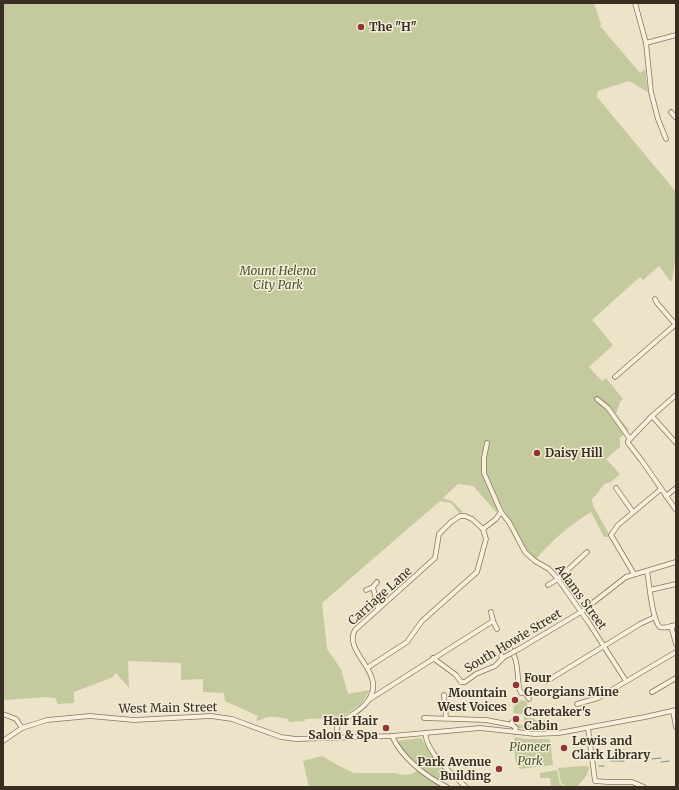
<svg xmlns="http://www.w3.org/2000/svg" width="679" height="790" font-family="Merriweather,serif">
<rect width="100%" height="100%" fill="#ece3c9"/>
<g fill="#c4ca9d">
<path d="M 3,3 L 594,3 L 601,24 L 600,26 L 640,73 L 645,69 L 648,92 L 629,81 L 598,91 L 597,97 L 676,192 L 676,254 L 672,281 L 670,281 L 659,266 L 643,280 L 640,277 L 592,320 L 613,345 L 589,367 L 602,381 L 606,378 L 623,399 L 620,402 L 616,414 L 629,430 L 619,439 L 620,441 L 620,447 L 606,459 L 620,474 L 611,482 L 604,484 L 597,494 L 592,499 L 593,506 L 609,534 L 608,537 L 604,537 L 591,512 C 570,525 552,540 536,559 L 528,553 L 500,503 L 498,504 L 498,510 L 497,513 L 473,486 L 458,484 L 443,498 L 452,501 L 463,512 L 459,513 L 451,503 L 440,501 L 322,603 L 327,649 L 341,669 L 348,694 L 370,690 L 362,703 L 341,718 L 305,719 L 305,721 L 289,722 L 288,719 C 281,718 275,716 268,717 C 264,718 261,720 256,721 L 258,716 L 225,701 L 224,693 L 203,692 L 203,679 L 181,680 L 181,663 L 128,661 L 129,688 L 116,673 L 111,678 L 74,692 L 74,703 L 58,704 L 55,698 L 46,697 L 6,700 L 3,699 Z"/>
<polygon points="518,700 527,701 527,713 520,714 513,713 514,706"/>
<path d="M 524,717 C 535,718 538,719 541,729 L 519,728 L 515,724 L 523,725 Z"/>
<path d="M 514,737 L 526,739 L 550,739 L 553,765 L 520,769 C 513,763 515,746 514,737 Z"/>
<polygon points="421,738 434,758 458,782 445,774 439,782 412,760 397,743 397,741"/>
<polygon points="322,756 341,767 354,773 395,773 403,775 412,774 418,770 443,787 309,787 303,761"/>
<polygon points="585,766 589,767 587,775 577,787 567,787 561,783 558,768"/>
<polygon points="557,770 560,784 565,787 551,787 550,778 540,778 540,773"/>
</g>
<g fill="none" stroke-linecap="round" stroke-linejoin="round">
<g stroke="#708f88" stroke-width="1">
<polyline points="652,759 661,758"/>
<polyline points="611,761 624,761"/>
<polyline points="661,762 669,761"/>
<polyline points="599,766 604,766"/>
</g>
<defs>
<g id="minor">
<polyline points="635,3 646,43 651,92 658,119 666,139"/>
<polyline points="646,43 676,35"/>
<polyline points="671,112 676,118"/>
<polyline points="655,299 657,303 676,325"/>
<polyline points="615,377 676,324"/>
<polyline points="676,395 652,416 628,441 628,443 642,461 676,510"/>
<polyline points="597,399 608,408 630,439"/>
<polyline points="652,416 676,443"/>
<polyline points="616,488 633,512"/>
<polyline points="666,496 676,488"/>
<polyline points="501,512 509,522 525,552 535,561 549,569 558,579 589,623 626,681"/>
<polyline points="483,529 496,519 501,512 484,473 484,458 487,443"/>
<path d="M 647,571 C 649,581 652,621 660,627 C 665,629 672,626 676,625"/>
<polyline points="634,574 611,535 618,525 661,489"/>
<polyline points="377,582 373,587 378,608"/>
<polyline points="548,585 558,579 587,552"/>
<polyline points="366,590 373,587"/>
<polyline points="650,590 676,584"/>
<polyline points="491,612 493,621 497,629"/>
<polyline points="671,626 676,644"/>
<polyline points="519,649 581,612 626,577 676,562"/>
<polyline points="433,658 456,675 461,682 465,682 476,674 495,666 504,657"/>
<path d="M 502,659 L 500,649 L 503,645 L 506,645 C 519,654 517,675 519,688 L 521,693 L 525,693 L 529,699"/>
<polyline points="547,681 640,624 655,617"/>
<polyline points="652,692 676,678"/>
<polyline points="444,695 446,718"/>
<polyline points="370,699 493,621"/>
<polyline points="577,704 598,698 676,652"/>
<polyline points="673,711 676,727"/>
<polyline points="3,714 16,719 22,728"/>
<polyline points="424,718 486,720 512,725"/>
<polyline points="512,722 512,725 516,728 515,732"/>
<polyline points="588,728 595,781 608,782 632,782 644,787"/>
<path d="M 425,733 C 428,755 451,773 466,787"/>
<path d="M 392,736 C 402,758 425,776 447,787"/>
<path d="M 337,738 C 337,734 336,729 338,725 C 340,722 344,720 347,718 C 359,710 370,704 373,689 C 376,667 344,649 355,630 L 435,558 L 439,534 L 451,522 L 460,516 L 465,516 L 472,519 L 483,529 L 486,539 L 477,572 L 422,621 L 407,642 L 367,668"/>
<polyline points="3,741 22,728 47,720 90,716 134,720 211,716 232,719 281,737 296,739 392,736 480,728 535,734 559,733 645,717 676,710"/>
</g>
</defs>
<use href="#minor" stroke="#88765f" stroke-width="5.5"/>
<use href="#minor" stroke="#f7f0dc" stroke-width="4"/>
<defs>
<polyline id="minor-bridge" points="504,657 519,649"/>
</defs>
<use href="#minor-bridge" stroke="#88765f" stroke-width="5.5" stroke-linecap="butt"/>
<use href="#minor-bridge" stroke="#f7f0dc" stroke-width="4"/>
</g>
<g fill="#943432" stroke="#f4edd9" stroke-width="1.5">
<circle cx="361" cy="27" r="4"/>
<circle cx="537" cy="453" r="4"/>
<circle cx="516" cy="685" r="4"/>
<circle cx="515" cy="700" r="4"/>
<circle cx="516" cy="719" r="4"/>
<circle cx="386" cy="728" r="4"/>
<circle cx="564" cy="748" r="4"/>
<circle cx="499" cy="769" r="4"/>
</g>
<g text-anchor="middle" stroke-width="3" stroke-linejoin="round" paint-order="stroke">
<g font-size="12" font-weight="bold" fill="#392e21" stroke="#f4edd9" text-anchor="start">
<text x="369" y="31">The "H"</text>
<text x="545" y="457">Daisy Hill</text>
<text x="524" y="682">Four<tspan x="524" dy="14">Georgians Mine</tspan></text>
<text x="507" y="697" text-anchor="end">Mountain<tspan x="507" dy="14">West Voices</tspan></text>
<text x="524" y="716">Caretaker's<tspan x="524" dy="14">Cabin</tspan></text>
<text x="378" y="725" text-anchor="end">Hair Hair<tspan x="378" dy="14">Salon &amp; Spa</tspan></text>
<text x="572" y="745">Lewis and<tspan x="572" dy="14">Clark Library</tspan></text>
<text x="491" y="766" text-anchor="end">Park Avenue<tspan x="491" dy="14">Building</tspan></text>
</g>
<g font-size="12" font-style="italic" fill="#495529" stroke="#f4edd9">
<text x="278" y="275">Mount Helena<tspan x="278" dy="14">City Park</tspan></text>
<text x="530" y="751">Pioneer<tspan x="530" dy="14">Park</tspan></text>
</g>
<g font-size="12" fill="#392e21" stroke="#f4edd9">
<text transform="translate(380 596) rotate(-42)" y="4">Carriage Lane</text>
<text transform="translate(581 597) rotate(54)" y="4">Adams Street</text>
<text transform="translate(513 641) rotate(-31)" y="4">South Howie Street</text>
<text transform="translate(168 708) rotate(-1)" y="4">West Main Street</text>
</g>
</g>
<rect width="679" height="790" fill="none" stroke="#392e21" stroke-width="8"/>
</svg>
